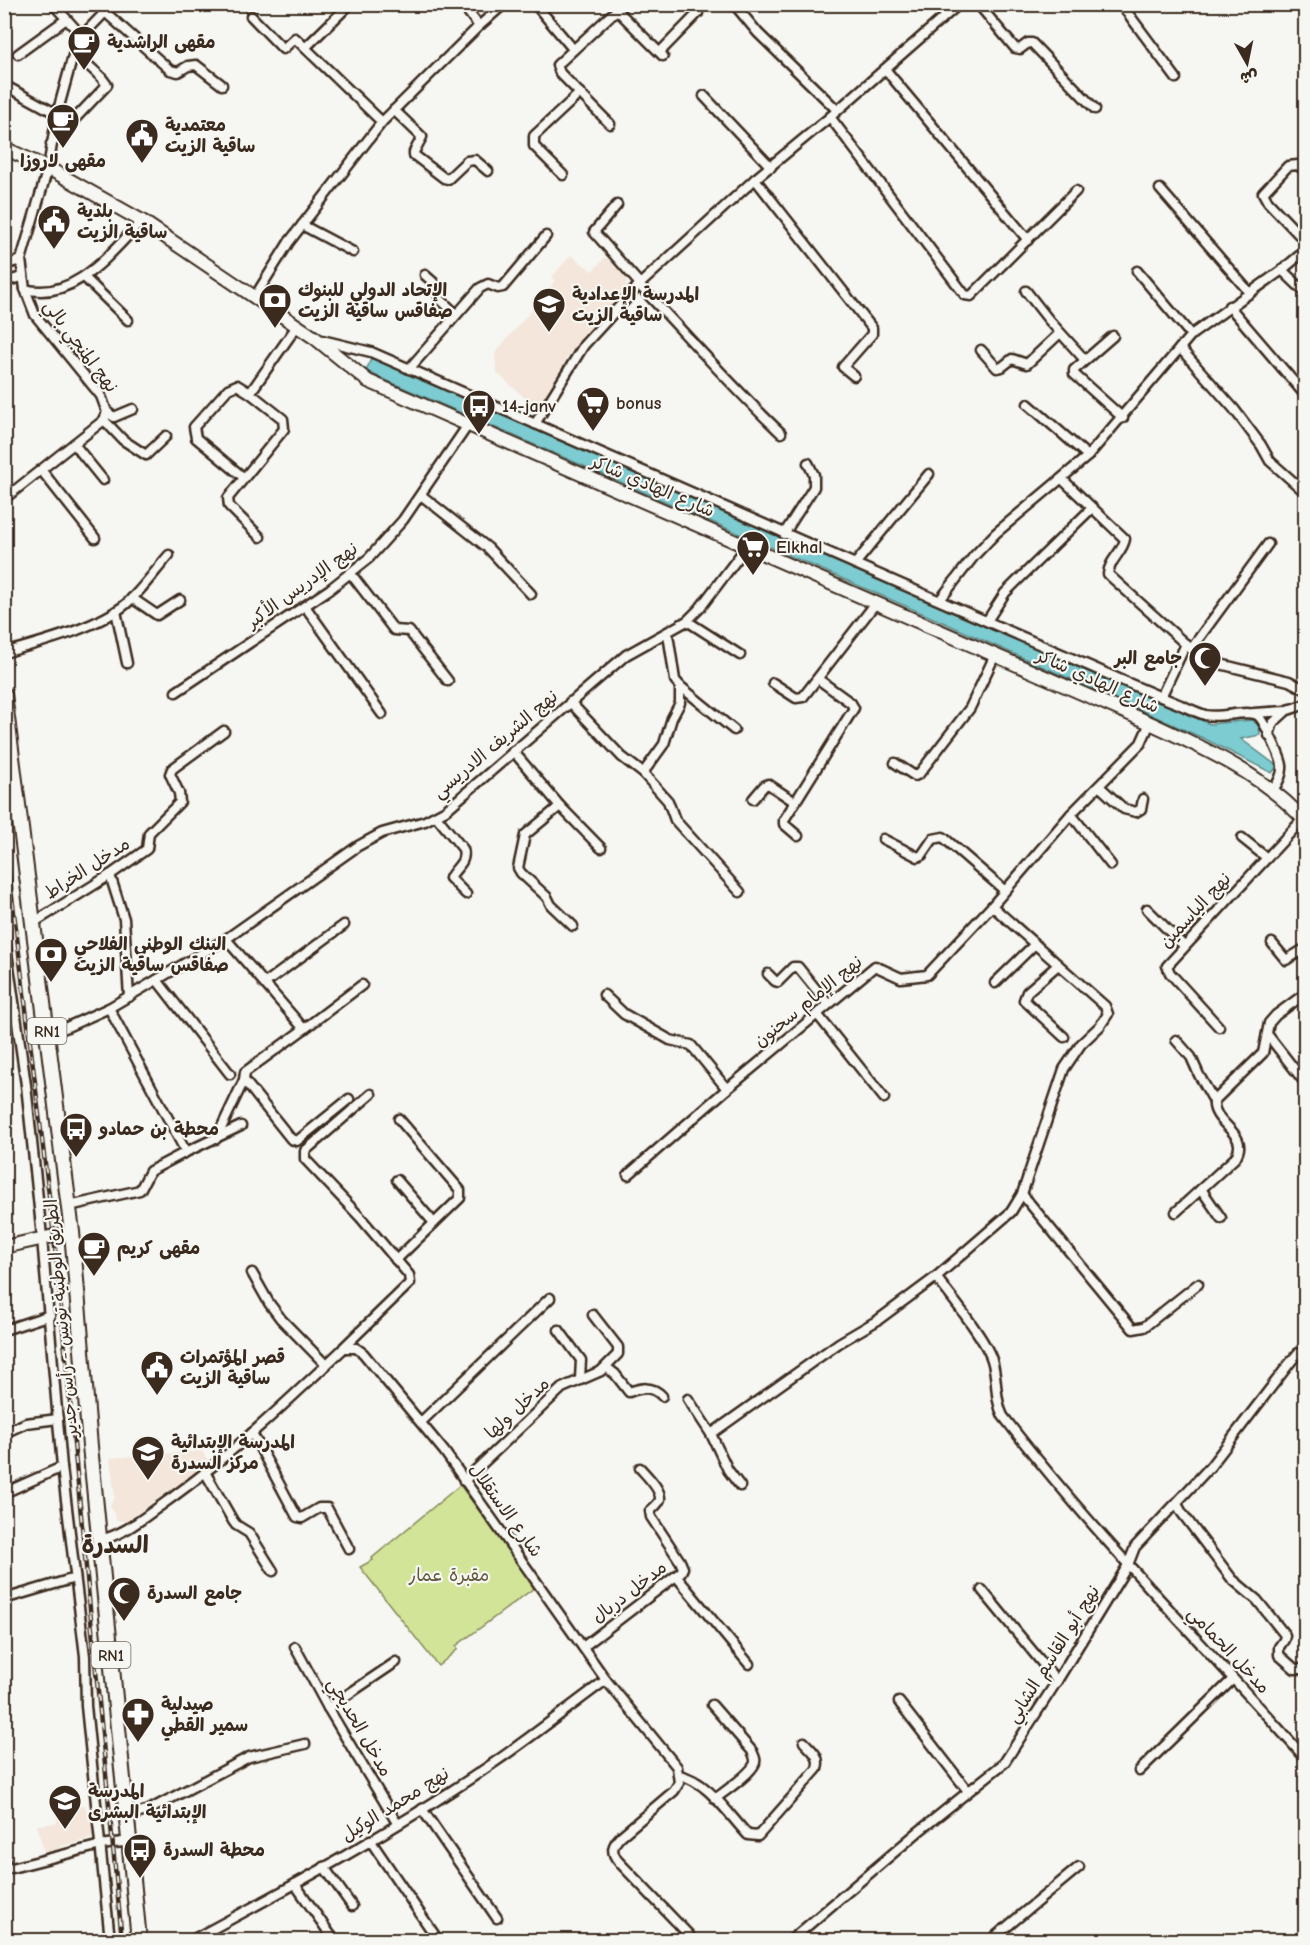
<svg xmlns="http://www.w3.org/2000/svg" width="1310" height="1945" font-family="'Comic Neue','Playpen Sans Arabic',sans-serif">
<rect width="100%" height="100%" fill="#f6f6f2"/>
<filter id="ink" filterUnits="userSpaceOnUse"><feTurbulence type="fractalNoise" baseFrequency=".0167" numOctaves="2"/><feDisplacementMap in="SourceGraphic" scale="12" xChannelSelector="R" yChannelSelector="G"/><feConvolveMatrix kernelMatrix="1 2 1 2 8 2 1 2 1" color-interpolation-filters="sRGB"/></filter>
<g filter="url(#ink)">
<g fill="#f4e6da">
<polygon points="571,255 592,271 606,257 627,278 626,289 593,324 568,356 541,403 533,405 497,373 495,353 546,293 555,280 552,277"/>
<polygon points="202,1451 209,1463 124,1523 122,1520 117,1521 110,1505 115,1498 110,1458"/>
<polygon points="85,1805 93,1835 90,1839 61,1846 61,1849 45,1855 37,1825 57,1823 57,1812"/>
</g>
<polygon fill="#d1e498" stroke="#86875b" stroke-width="1.5" points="460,1485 517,1562 534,1588 456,1646 458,1649 438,1666 360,1567 373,1560 372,1558"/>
<polygon fill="#7bccd1" stroke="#618b89" stroke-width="1.5" points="372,356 1210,724 1252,720 1259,726 1260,735 1241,739 1277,766 1272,773 1205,739 947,624 388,381 366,371"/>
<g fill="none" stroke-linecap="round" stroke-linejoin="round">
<defs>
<g id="street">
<polyline points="53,4 82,36"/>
<polyline points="462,4 479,26"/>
<polyline points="535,4 573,49"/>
<polyline points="734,4 758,33 837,110"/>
<polyline points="978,4 1015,48 1020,49 1028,43 1032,43 1095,109"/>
<polyline points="1121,4 1176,78"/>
<polyline points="617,10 663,56"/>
<polyline points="105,12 170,70 178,72 188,66 196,65 222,85"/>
<polyline points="251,16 283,49 295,38 382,122"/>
<polyline points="305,48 350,4"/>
<polyline points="660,52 698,13"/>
<polyline points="18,54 65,20"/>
<polyline points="885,69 1028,240"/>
<polyline points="4,85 57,114"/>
<polyline points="704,96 771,167"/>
<polyline points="394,110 422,137 414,152 414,155 444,178 448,179 467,161 475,160 488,171"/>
<polyline points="830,117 965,295 971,296 1076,191"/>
<polyline points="610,124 560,73 557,65 623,4"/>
<polyline points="51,144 107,85 101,77 74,52"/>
<polyline points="1306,172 1298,165 1288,166 1263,193 1268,202 1306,242"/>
<polyline points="563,175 534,146 534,136 580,93"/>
<polyline points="755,179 872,328 872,334 843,367 854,376"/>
<polyline points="1160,189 1250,293"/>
<polyline points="617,205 594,232 640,284"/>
<polyline points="302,225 353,252"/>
<polyline points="4,265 21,260"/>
<polyline points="1282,270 1306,293"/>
<polyline points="1137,271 1191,335"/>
<polyline points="425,275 433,282 440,299 456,314"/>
<polyline points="85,278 128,320"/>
<polyline points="4,282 22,277"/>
<path d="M 639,285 C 686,334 731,386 781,433"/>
<path d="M 25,289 C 75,302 111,252 142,221"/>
<polyline points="1026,291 1048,319 1085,360"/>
<polyline points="254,298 289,242 382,122 479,26 504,4"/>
<polyline points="1229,306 1306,396"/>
<polyline points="1113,336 1074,370 1074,374 1123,418"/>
<path d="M 318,339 L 371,352 C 612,459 853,563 1094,668 C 1121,680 1148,692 1176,703 C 1186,707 1195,712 1205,715 C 1221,719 1245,709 1257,715 C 1263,718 1282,759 1282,766 C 1283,775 1278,783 1273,790"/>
<polyline points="1180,348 1234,409 1261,445 1270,461 1306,493"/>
<polyline points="981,350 997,368 1002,367 1012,359 1027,364 1060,333"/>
<polyline points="409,369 480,288 488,284 498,288 503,287 546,236"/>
<polyline points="250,393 297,326"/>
<polyline points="1028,404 1088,456"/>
<polyline points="107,412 114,417 133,409"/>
<polyline points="104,420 123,440 146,455 166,436"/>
<polyline points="535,424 584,345 639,285 755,179 830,117 959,4"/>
<polyline points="74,444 103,480"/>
<polyline points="42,471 95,538"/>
<polyline points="243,477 196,438 194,427 228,389 237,385 250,393 283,419 284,429 228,498 229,506 260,537"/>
<path d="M 1062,479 L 1125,539 C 1123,552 1109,560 1108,574 L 1110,576 L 1191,649 L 1204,657 L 1224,665 L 1289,681 L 1306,690"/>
<polyline points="421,495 488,548 531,594"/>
<polyline points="4,499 104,420 107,412 101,396 35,315 25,289 21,260 48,168 57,114 74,52 82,36 113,4"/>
<polyline points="784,534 814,487 814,475 808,463"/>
<polyline points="855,564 929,474"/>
<polyline points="351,574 394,630 409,631 448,681"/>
<polyline points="132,598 157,615 180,600"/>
<polyline points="940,600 974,556 996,533 1088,456 1191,335 1282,270 1306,250"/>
<polyline points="305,606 382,714"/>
<polyline points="116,611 127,663"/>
<polyline points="687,621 740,655"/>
<polyline points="987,621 1005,593 1017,581 1092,508"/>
<polyline points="668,634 675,680 680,686 734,730"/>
<polyline points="1191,649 1268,544"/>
<path d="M 4,653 C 41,642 97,628 126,604 C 141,591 155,571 169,555"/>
<polyline points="773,683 796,698 803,697 875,604"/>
<polyline points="176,692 330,589 369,558 403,520 468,425"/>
<polyline points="1161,697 1186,644"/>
<polyline points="570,702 622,757 643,773 668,801 675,820 740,892"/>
<polyline points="1254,713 1285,711 1306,704"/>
<polyline points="1269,735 1273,723 1285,712"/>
<polyline points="513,751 560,806 601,848"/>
<polyline points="895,763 915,776 919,774 970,708 995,655"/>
<polyline points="643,773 664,744 672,718 680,703 680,686"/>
<polyline points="1099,786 1124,809 1136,812 1141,809 1143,799"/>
<polyline points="753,799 764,786 768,784 795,802"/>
<polyline points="560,806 525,835 518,868 521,873 547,897 551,905 573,926"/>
<polyline points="1071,814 1111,865"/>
<path d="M 436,816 L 463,849 C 467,863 455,867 450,878 L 466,894"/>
<polyline points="798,836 784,824 784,820 854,708 851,703 818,679"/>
<polyline points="1242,838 1267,858"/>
<polyline points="883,839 918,857 922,855 933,839 943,837 1004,890"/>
<polyline points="110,875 124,919 129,997"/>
<polyline points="1147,909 1184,946"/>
<polyline points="33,923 110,875 147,849 149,833 180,802 179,793 170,774 172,769 224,731"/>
<polyline points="4,932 26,1085 41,1227 62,1467 85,1656 86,1706 110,1940"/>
<polyline points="226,939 304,1029 362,985"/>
<polyline points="1272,943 1286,960 1306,948"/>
<polyline points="1058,965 1027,992 1024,1000 1064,1037"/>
<polyline points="768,974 775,981 778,982 793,967 798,967 828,1004"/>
<polyline points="157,980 230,1074"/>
<polyline points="995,983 1035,944"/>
<polyline points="264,984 344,925"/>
<polyline points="604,995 624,1014 670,1040 691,1045 727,1089"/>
<polyline points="109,1008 186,1152 241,1126"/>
<polyline points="817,1014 884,1098"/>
<polyline points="1219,1027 1170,973 1167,966 1303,819"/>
<polyline points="304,1029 245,1072 244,1080 291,1139 297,1141 349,1099"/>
<polyline points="1267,1034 1306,1084"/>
<polyline points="47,1036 109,1008 226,939 358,846 382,833 425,821 446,810 626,655 687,621 700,608 747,546"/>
<polyline points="1176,1040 1191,1057 1199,1075 1214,1101"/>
<polyline points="216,1139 244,1080"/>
<polyline points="628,1175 727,1089 875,966 901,978 927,975 992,906 1071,814 1141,743 1150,723"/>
<polyline points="397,1180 434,1223"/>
<polyline points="1201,1189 1221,1218"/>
<polyline points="1022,1194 1133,1329 1144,1327 1198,1284"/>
<polyline points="69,1206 140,1190 150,1171 186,1152"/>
<path d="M 1176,1212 L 1235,1158 C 1252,1133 1211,1124 1214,1101 L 1263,1053 L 1269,1023 L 1276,1015 L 1306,993"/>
<polyline points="396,1260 460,1198 460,1190 399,1119"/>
<polyline points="252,1273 269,1303 281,1319 326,1365"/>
<path d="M 936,1277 C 951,1297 985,1338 992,1360 C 998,1379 994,1398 1003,1416 C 1096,1537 1205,1645 1306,1759"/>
<polyline points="4,1330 50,1315"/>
<polyline points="559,1330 581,1360 580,1379"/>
<polyline points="344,1347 410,1283 409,1275 360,1217 305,1159 305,1151 371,1094"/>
<path d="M 606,1367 L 615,1374 L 629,1392 C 641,1388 652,1385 662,1396"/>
<polyline points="688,1399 711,1434"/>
<polyline points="421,1422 550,1298"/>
<polyline points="4,1433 26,1423 58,1419"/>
<polyline points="252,1433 297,1517 302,1518 319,1508 327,1508 349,1549"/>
<polyline points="205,1472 233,1521 236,1525 249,1533 273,1571"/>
<polyline points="464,1481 562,1388 601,1371 618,1354 618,1347 593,1315"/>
<polyline points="740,1486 728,1470 711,1434 839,1343 878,1320 936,1277 1011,1212 1022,1194 1064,1069 1081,1044 1100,1026 1108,1014 1105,1006 992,906"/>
<polyline points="4,1493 62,1467"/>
<polyline points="1177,1504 1182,1513 1232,1579 1257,1600 1285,1635 1284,1640 1279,1647 1279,1655 1295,1669 1303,1669 1306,1672"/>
<path d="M 99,1540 C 124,1535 143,1518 163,1504 C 228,1458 286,1403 344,1348 L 356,1348 L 363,1353 L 444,1451 L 606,1680 L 677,1767 L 679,1783 L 674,1791 L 621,1836 C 612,1845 610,1852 619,1862 L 689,1935 L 682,1940"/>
<polyline points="676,1576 749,1664"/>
<polyline points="982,1590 1057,1681"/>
<polyline points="4,1599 75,1578"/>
<polyline points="295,1647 328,1708 397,1823"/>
<path d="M 583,1647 L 681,1572 L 683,1568 L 680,1561 L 651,1517 L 650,1511 C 653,1508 659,1504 660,1499 C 661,1489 646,1475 640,1468"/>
<polyline points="899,1702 968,1791"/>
<path d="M 712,1705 L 752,1751 C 754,1756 757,1760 754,1765 C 748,1776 725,1791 715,1799"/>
<polyline points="328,1708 396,1662"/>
<polyline points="1139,1771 1232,1680"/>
<path d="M 679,1775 C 708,1781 728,1814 748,1835 L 758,1836 L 817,1769 C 821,1756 812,1751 804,1742"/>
<polyline points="422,1809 497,1918"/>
<polyline points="127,1816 147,1811 249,1757 305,1744"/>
<polyline points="370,1840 438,1940"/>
<polyline points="4,1859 7,1869"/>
<polyline points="324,1867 352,1906"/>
<polyline points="4,1870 101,1845 130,1841"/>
<polyline points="295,1884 334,1940"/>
<path d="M 192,1940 C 295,1885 399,1828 495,1762 C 533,1736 569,1707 606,1680"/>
<polyline points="791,1940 918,1832 1004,1763 1057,1681 1128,1565 1135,1547 1210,1467 1289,1364 1298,1353 1306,1350"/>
<polyline points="991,1940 1079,1867"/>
</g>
<g id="secondary">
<path d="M 4,148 L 48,168 L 142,221 L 315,338 L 368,381 L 1150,723 C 1206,749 1264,775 1306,822"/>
<polyline points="4,1247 72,1232"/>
</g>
<polyline id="primary" points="4,694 72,1232 90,1446 139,1940"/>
</defs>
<use href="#street" stroke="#3b2a1e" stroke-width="13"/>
<use href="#secondary" stroke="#3b2a1e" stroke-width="16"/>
<use href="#primary" stroke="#3b2a1e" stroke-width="18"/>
<use href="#street" stroke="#f6f6f2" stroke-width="8"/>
<use href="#secondary" stroke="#f6f6f2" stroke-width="12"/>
<use href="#primary" stroke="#f6f6f2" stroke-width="14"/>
<defs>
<polyline id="rail" points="4,832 54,1236 122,1940"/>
</defs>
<use href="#rail" stroke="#3b2a1e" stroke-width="4.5"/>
<use href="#rail" stroke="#f6f6f2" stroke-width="2" stroke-dasharray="7" stroke-linecap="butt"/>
</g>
</g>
<defs>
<symbol id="cafe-pin" viewBox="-11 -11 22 30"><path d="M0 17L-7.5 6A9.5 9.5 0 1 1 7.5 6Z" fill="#3b2a1e" stroke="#f6f6f2"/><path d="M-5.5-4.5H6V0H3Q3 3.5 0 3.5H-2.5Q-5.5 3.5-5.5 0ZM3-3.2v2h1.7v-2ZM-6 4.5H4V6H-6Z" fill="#fff"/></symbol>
<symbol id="civic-pin" viewBox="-11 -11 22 30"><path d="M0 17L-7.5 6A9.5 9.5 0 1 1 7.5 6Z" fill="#3b2a1e" stroke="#f6f6f2"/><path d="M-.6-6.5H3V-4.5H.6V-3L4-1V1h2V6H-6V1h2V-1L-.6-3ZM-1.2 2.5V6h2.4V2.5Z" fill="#fff"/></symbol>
<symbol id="bank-pin" viewBox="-11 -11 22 30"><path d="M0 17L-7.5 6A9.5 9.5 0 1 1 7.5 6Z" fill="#3b2a1e" stroke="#f6f6f2"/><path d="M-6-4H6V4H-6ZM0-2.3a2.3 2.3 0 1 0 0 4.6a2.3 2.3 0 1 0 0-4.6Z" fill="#fff"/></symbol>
<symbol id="school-pin" viewBox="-11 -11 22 30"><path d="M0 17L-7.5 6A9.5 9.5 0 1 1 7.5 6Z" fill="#3b2a1e" stroke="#f6f6f2"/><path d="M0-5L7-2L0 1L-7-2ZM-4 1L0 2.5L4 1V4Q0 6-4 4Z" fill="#fff"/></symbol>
<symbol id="supermarket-pin" viewBox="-11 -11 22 30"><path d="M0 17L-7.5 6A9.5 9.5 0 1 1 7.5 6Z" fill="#3b2a1e" stroke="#f6f6f2"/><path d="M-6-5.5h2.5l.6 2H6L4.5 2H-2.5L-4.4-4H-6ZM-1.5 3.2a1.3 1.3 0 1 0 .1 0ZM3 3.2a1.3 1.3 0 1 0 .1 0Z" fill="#fff"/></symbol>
<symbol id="bus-pin" viewBox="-11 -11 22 30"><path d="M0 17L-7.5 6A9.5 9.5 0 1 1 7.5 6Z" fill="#3b2a1e" stroke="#f6f6f2"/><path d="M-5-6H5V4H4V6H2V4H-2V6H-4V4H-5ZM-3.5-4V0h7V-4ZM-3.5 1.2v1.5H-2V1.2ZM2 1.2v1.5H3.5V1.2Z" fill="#fff"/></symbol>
<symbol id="mosque-pin" viewBox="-11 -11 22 30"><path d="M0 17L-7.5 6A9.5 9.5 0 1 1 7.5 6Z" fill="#3b2a1e" stroke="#f6f6f2"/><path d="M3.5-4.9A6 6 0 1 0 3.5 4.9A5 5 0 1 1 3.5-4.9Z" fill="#fff"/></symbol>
<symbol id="pharmacy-pin" viewBox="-11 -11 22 30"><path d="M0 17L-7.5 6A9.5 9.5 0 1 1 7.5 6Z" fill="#3b2a1e" stroke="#f6f6f2"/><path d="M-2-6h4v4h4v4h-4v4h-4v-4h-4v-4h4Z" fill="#fff"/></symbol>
</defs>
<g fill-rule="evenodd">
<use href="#cafe-pin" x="65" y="23" width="38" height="52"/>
<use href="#cafe-pin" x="44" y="101" width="38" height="52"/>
<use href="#civic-pin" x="123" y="116" width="38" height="52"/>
<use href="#civic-pin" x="35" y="202" width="38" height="52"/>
<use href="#bank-pin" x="256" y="281" width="38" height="52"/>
<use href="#school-pin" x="530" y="285" width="38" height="52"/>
<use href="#supermarket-pin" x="574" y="384" width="38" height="52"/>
<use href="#bus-pin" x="460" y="387" width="38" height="52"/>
<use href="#supermarket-pin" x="734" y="528" width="38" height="52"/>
<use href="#mosque-pin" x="1186" y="639" width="38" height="52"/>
<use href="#bank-pin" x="32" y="935" width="38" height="52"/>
<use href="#bus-pin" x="57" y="1110" width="38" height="52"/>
<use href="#cafe-pin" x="75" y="1229" width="38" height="52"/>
<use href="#civic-pin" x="138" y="1348" width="38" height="52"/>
<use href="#school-pin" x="129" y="1433" width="38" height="52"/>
<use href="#mosque-pin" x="105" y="1574" width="38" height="52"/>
<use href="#pharmacy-pin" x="119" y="1695" width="38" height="52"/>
<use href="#school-pin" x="46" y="1782" width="38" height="52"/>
<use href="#bus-pin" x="121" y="1831" width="38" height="52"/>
</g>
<g text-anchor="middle" stroke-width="4.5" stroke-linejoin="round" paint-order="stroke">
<g fill="#f6f6f2" stroke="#73675e" stroke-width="1.5">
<rect x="27.5" y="1018" width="39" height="26" rx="4.5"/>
<rect x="91.5" y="1642" width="39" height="26" rx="4.5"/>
</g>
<g font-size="16" font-weight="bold" fill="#3b2a1e">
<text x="47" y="1037">RN1</text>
<text x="111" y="1661">RN1</text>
</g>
<g font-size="18" font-weight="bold" fill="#3b2a1e" stroke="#f6f6f2" text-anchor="start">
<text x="107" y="48">مقهى الراشدية</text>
<text x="165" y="131">معتمدية<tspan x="165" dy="21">ساقية الزيت</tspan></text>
<text x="63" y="167" text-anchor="middle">مقهى لاروزا</text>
<text x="77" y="217">بلدية<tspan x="77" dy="21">ساقية الزيت</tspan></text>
<text x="298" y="296">الإتحاد الدولي للبنوك<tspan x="298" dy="21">صفاقس ساقية الزيت</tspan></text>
<text x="572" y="300">المدرسة الإعدادية<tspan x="572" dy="21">ساقية الزيت</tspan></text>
<text x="616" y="409">bonus</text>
<text x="502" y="412">14-janv</text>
<text x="776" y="553">Elkhal</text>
<text x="1182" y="664" text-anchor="end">جامع البر</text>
<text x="74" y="950">البنك الوطني الفلاحي<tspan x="74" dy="21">صفاقس ساقية الزيت</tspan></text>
<text x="99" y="1135">محطة بن حمادو</text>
<text x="117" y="1254">مقهى كريم</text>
<text x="180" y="1363">قصر المؤتمرات<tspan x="180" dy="21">ساقية الزيت</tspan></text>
<text x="171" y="1448">المدرسة الإبتدائية<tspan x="171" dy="21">مركز السدرة</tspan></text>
<text x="147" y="1599">جامع السدرة</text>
<text x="161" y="1710">صيدلية<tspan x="161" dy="21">سمير القطي</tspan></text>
<text x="88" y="1797">المدرسة<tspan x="88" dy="21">الإبتدائية البشرى</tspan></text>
<text x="163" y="1856">محطة السدرة</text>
</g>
<g font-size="18" fill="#3b2a1e" stroke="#f6f6f2">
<text transform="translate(81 346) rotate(53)" y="6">نهج المنجي بالي</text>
<text transform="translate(653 486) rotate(23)" y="6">شارع الهادي شاكر</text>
<text transform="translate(302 585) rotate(-36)" y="6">نهج الإدريس الأكبر</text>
<text transform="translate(1098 681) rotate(24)" y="6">شارع الهادي شاكر</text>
<text transform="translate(495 744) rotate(-40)" y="6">نهج الشريف الادريسي</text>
<text transform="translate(87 868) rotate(-33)" y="6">مدخل الخراط</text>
<text transform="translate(1195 910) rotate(-47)" y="6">نهج الياسمين</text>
<text transform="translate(808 1001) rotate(-39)" y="6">نهج الإمام سحنون</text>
<text transform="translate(61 1318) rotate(-95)" y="6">الطريق الوطنية تونس - رأس جدير</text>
<text transform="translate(517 1408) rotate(-43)" y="6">مدخل ولها</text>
<text transform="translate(506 1510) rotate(54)" y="6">شارع الاستقلال</text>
<text transform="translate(629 1592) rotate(-38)" y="6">مدخل دربال</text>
<text transform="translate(1229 1650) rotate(47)" y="6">مدخل الحمامي</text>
<text transform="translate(1053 1654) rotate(-58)" y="6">نهج أبو القاسم الشابي</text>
<text transform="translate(360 1727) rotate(60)" y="6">مدخل الحديجي</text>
<text transform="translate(395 1804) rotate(-32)" y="6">نهج محمد الوكيل</text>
</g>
<g font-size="18" fill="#60583c" stroke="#f6f6f2">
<text x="449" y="1581">مقبرة عمار</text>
</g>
<g font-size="24" font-weight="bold" fill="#3b2a1e" stroke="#f6f6f2">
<text x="115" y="1553">السدرة</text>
</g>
</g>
<rect width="1310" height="1945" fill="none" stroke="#f6f6f2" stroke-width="24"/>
<rect x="12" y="12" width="1286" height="1921" fill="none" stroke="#3b2a1e" stroke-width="2" filter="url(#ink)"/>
<g transform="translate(1247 63) rotate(171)" stroke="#f6f6f2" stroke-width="4.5" paint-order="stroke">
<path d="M0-4.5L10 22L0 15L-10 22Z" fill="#3b2a1e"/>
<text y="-9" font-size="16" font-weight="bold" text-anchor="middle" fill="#3b2a1e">ش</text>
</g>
</svg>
